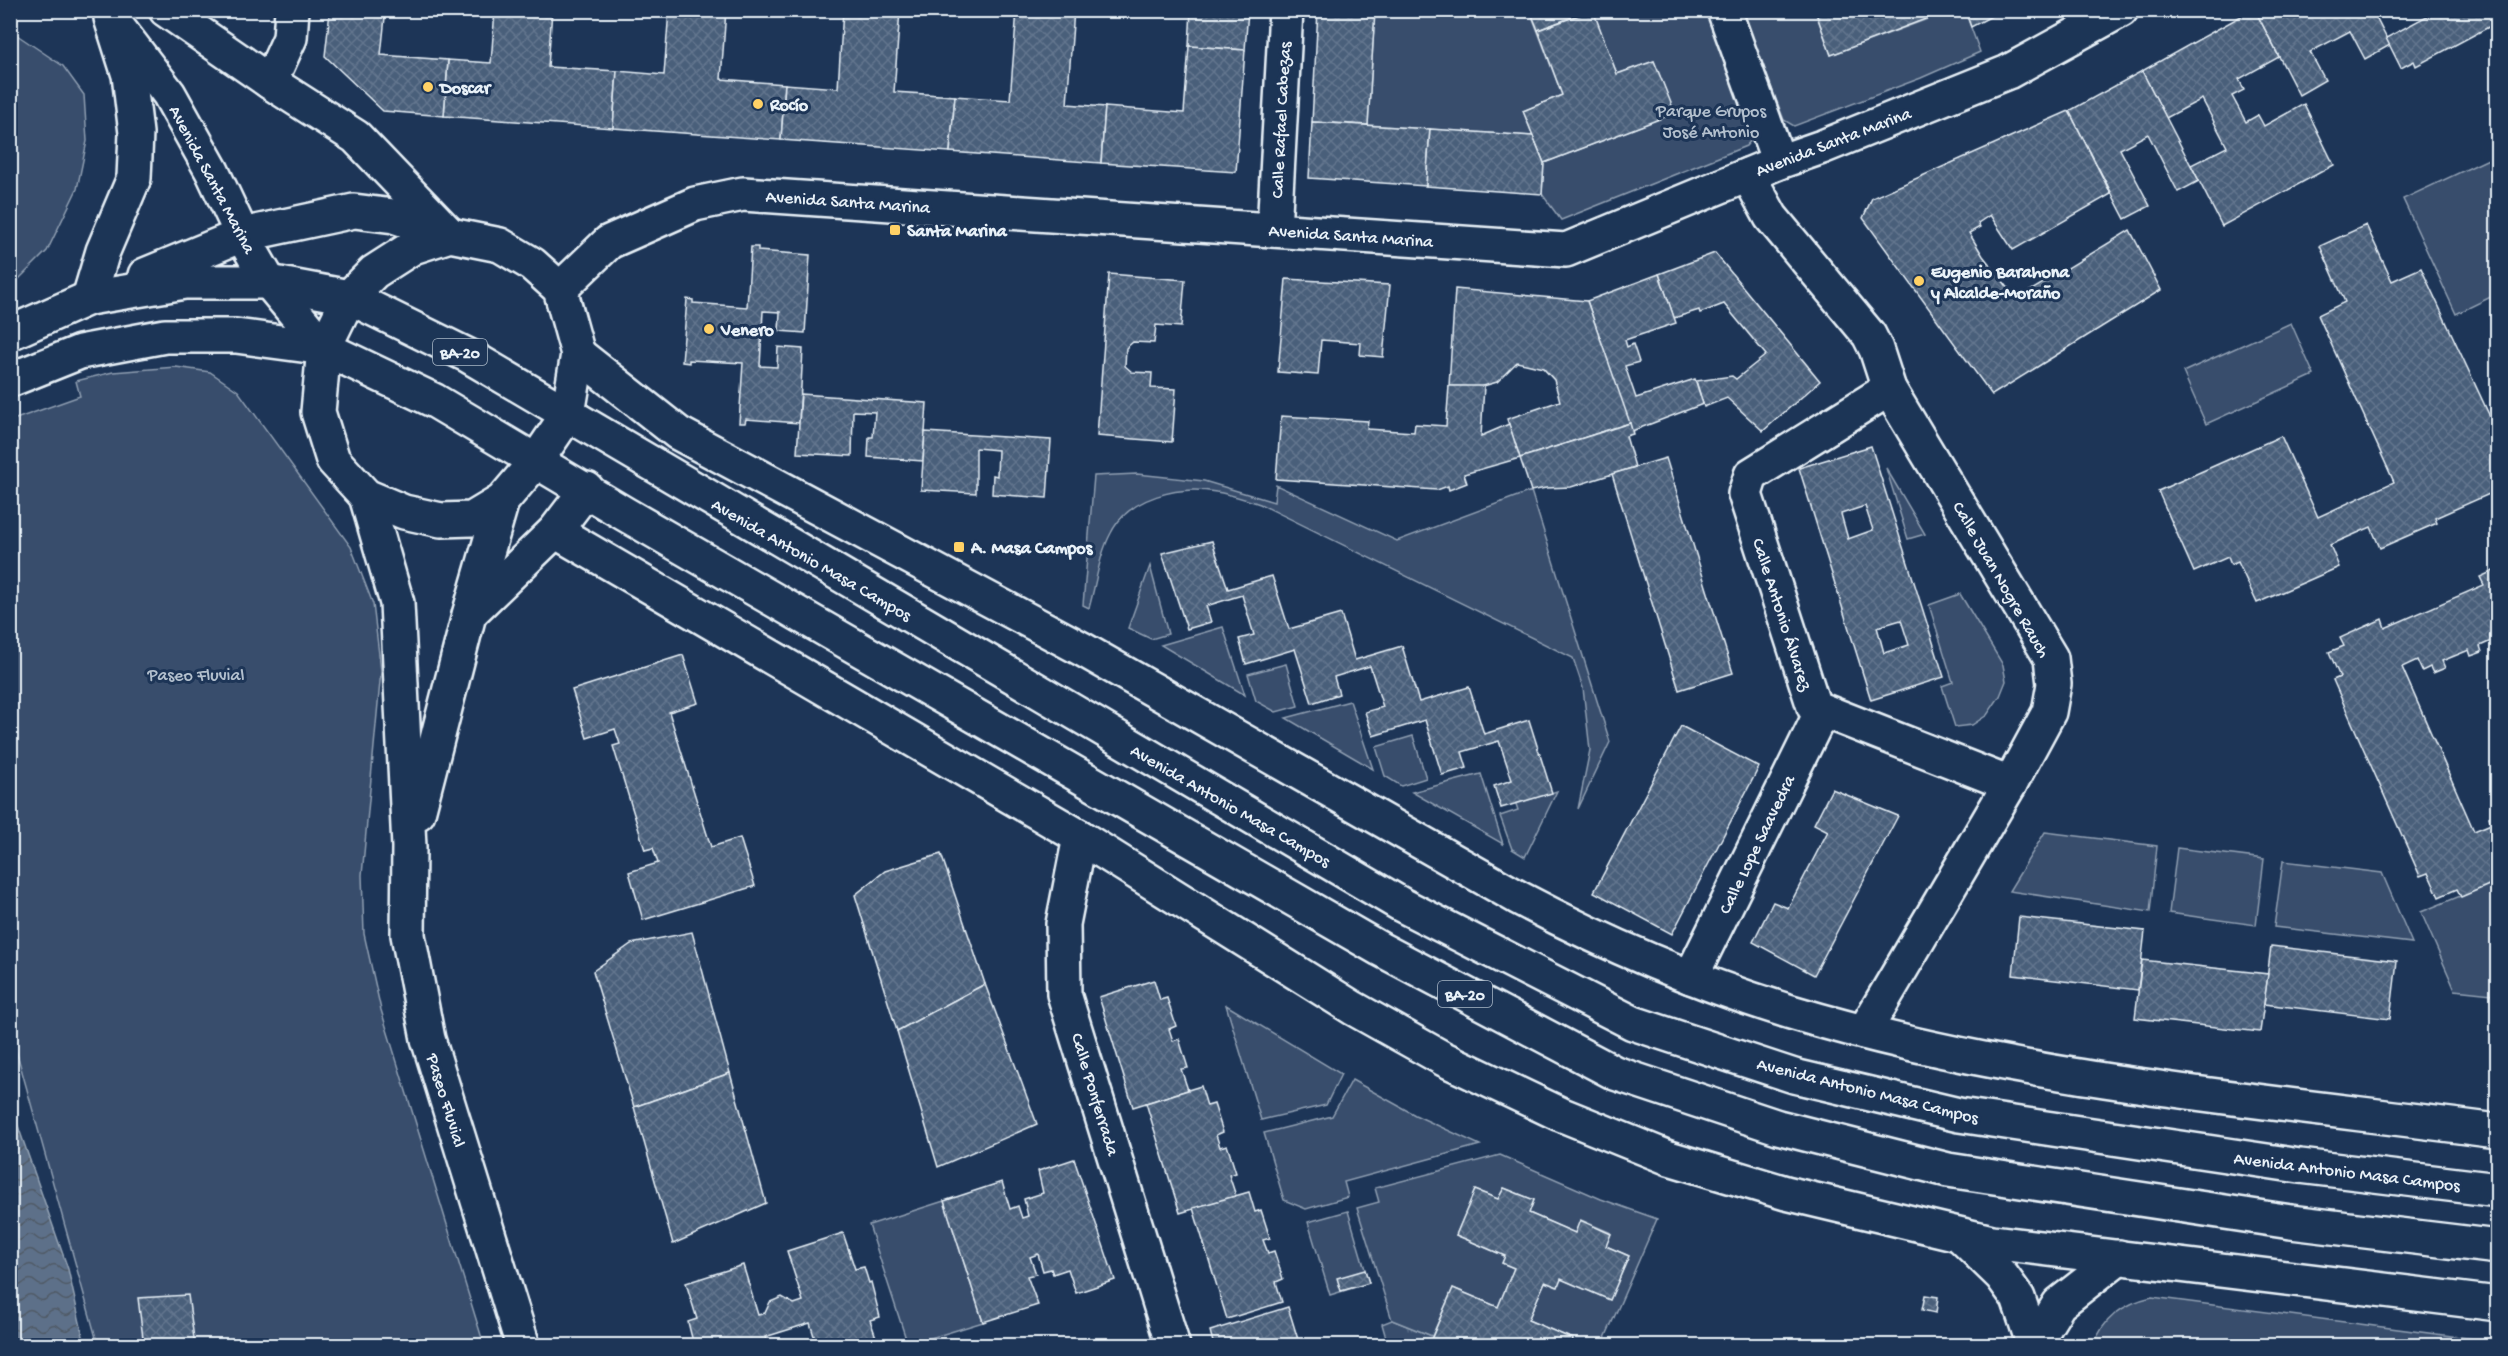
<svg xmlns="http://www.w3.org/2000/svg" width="2508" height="1356" font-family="'Gochi Hand',sans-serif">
<defs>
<pattern id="grass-tufts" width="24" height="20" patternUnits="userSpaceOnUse" patternTransform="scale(1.5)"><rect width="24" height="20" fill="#374d6c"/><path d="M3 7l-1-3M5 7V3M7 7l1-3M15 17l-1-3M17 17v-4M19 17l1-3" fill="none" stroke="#546782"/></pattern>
<pattern id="water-waves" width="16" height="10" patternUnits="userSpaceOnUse" patternTransform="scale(1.5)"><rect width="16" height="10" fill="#5d7089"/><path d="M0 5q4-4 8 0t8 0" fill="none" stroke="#505a66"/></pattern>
<pattern id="building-cross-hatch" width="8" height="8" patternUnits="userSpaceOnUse" patternTransform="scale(1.5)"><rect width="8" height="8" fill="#495e7a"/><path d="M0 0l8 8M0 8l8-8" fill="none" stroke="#63768e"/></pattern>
</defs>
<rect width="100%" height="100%" fill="#1d3557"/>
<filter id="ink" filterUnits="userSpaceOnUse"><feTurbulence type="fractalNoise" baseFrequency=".0167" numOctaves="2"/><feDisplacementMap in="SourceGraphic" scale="12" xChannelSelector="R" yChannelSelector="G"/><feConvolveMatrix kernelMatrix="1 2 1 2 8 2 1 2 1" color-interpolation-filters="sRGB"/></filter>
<g filter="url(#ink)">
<polygon fill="url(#grass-tufts)" stroke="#909fb2" stroke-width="1.5" points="1392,1320 1432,1336 1430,1342 1438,1345 1388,1345 1382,1324"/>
<g fill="#374d6c" stroke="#909fb2" stroke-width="1.5">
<polygon points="1375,11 1530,11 1562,95 1523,111 1533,136 1368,125"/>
<polygon points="1593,11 1708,11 1752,128 1752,139 1746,146 1561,220 1542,194 1544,163 1674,113 1654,61 1617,74"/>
<polygon points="1742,11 1815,11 1831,55 1949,11 1965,11 1980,52 1921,78 1794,126 1784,120"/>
<polygon points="11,31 63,66 84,95 87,141 77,189 47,251 17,281 11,284"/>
<polygon points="2497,155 2497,294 2456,314 2403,199"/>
<polygon points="2291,323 2314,375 2206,424 2183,372"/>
<polygon points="176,367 210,372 238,391 351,547 373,604 381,671 362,875 364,934 381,1010 484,1345 98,1345 11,1032 10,421 80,396 76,381 113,372"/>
<polygon points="1886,468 1925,534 1908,539"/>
<path d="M 1137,474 L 1204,481 L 1274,502 L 1276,485 L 1397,541 L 1531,491 L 1610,742 L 1578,809 L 1590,750 L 1583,688 L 1573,658 L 1260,504 C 1246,500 1231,494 1216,492 C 1179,485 1129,497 1111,533 C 1099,555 1096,584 1089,608 L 1083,605 L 1094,476 Z"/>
<polygon points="1150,566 1168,634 1151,639 1128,628"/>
<polygon points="1960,594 2003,665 2006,681 2000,696 1987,715 1972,725 1955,727 1942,686 1953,682 1929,605"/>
<polygon points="1223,627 1245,695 1161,645"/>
<polygon points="1286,664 1298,706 1276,712 1256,701 1248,674"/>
<polygon points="1350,701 1373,769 1286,718"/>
<polygon points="1413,736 1426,778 1401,786 1385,776 1376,747"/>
<polygon points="1481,774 1503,844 1412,792"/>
<polygon points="1557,791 1525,857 1512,849 1500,816 1518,810 1516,804"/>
<polygon points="2045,832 2157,846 2150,912 2009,891"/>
<polygon points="2177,848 2264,859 2256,925 2169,913"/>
<polygon points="2283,861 2382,873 2412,943 2274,927"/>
<polygon points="2497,881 2497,981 2492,994 2455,990 2421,912"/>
<polygon points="1226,1005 1341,1074 1326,1105 1261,1120"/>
<polygon points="1352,1080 1415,1115 1480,1145 1344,1182 1348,1197 1306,1209 1284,1200 1264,1133 1332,1116"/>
<polygon points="1500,1155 1601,1199 1657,1219 1602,1345 1570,1346 1573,1339 1528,1320 1545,1282 1557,1287 1561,1279 1610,1300 1629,1256 1606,1246 1611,1233 1581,1220 1575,1233 1529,1213 1534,1200 1504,1188 1498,1199 1475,1190 1456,1235 1505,1256 1502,1263 1514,1268 1498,1307 1453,1288 1432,1336 1392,1320 1357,1208 1379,1202 1375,1188"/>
<polygon points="944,1201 983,1322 908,1345 869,1225"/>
<polygon points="1348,1211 1369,1283 1330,1295 1308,1222"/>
<path d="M 2152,1297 L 2497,1342 L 2497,1345 L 2094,1345 C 2103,1318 2125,1303 2152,1297 Z"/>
</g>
<polygon fill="url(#water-waves)" stroke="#95a4b5" stroke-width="1.5" points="11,1106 68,1269 85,1345 11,1345"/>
<g fill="url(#building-cross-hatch)" stroke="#e8f1f8" stroke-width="1.5" fill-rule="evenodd">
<polygon points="330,10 386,10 385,17"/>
<polygon points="495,10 552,10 548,67 617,71 613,128 444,116 448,60 491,63"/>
<polygon points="669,10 726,10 721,79 785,84 781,140 613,128 617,71 664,75"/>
<polygon points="843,10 900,10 894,92 955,96 950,152 781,140 785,84 838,88"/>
<polygon points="1017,10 1074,10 1067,104 1105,107 1101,163 950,152 955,96 1010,100"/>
<polygon points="1191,10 1248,10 1245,50 1189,46"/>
<polygon points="1318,10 1375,10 1368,125 1312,122"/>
<polygon points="1530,10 1591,10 1538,30"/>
<polygon points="1593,10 1617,74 1654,61 1675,113 1544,163 1523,111 1562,95 1538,30"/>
<polygon points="1815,10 1949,10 1831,55"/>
<polygon points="1965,10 2003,10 1971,27"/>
<polygon points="2252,10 2255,10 2279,57 2239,79 2244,90 2232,96 2246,122 2258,115 2264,126 2304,104 2334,165 2222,226 2191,165 2227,147 2202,99 2166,118 2142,71"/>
<polygon points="2255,10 2372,10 2390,45 2365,59 2350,31 2310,52 2325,80 2299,95"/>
<polygon points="2427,10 2498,10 2498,22 2416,66 2414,61 2401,68 2386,38 2429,15"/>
<polygon points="330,12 385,17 381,55 448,60 444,116 383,111 325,56"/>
<polygon points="1189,46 1245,50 1236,172 1101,163 1105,107 1184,113"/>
<polygon points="2142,71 2199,181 2178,192 2148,134 2120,149 2150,206 2125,219 2069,111"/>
<polygon points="2069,111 2111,194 2013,250 1990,215 1978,223 1980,227 1969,233 1983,256 2017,299 2130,230 2161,290 1992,395 1863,218 1872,198"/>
<polygon points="1312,122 1430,129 1426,186 1309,178"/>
<polygon points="1430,129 1533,136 1544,163 1542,194 1426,186"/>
<polygon points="2366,225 2392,281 2421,268 2498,434 2498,496 2496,491 2435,518 2437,523 2380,548 2371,527 2330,545 2339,567 2257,603 2238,562 2231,565 2228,557 2194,572 2158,491 2281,436 2318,517 2394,482 2318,315 2345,302 2320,246"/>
<polygon points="751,247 758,247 758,251 810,255 805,333 779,331 780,312 763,311 760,366 777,367 778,347 803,349 799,423 746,419 745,423 739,423 743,363 689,360 689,363 682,362 687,299 693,300 693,303 747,307"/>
<polygon points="1715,253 1820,381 1763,431 1727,398 1704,407 1696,381 1732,376 1736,379 1766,355 1724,304 1700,313 1699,310 1674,318 1659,274"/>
<polygon points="1109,274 1185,280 1181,327 1156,325 1154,343 1133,342 1126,348 1125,366 1132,372 1152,373 1151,388 1176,389 1172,442 1097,436"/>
<polygon points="1659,274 1676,323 1625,340 1627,347 1633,344 1639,362 1625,366 1636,398 1695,379 1703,404 1632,431 1587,301"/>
<polygon points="1286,279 1390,285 1383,357 1360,355 1361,343 1321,340 1318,375 1278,372"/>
<polygon points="1455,289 1587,301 1630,423 1520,458 1507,419 1560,401 1554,380 1543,368 1517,362 1497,382 1480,387 1449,386"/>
<polygon points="1449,386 1484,386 1481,436 1509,424 1520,458 1464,474 1467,483 1449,490 1448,486 1437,490 1276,479 1281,416 1368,421 1367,429 1414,432 1415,424 1446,426"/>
<polygon points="801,394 927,403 923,461 868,457 869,437 873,437 875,412 853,411 852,456 797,453"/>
<polygon points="1630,423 1633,434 1626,436 1635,467 1571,487 1546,488 1531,491 1520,458"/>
<polygon points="925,432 1051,440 1047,498 992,494 993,475 997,476 998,450 976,448 976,493 921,490"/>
<path d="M 1871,446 L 1944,677 L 1871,700 L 1799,468 ZM 1865,506 L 1873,530 L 1848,539 L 1841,514 ZM 1901,620 L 1909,645 L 1884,653 L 1877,627 Z"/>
<polygon points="1666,458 1733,673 1679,690 1612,474"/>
<polygon points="1212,541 1228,589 1272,576 1289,629 1341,614 1355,660 1402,646 1419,702 1469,687 1484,734 1529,720 1552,793 1501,808 1494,786 1512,780 1499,741 1462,752 1467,768 1442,775 1425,720 1373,736 1365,712 1383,707 1370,666 1334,677 1339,694 1312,703 1295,649 1246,664 1239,639 1254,635 1242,595 1206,606 1211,622 1187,629 1162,553"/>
<polygon points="2498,569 2498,633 2490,636 2491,641 2480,646 2482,652 2471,656 2469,650 2442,661 2445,668 2433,673 2430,667 2422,671 2417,660 2402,667 2474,831 2491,824 2489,817 2497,813 2494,806 2498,804 2498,871 2492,874 2496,882 2461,897 2457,889 2439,897 2428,873 2420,876 2333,680 2340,677 2329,652 2344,646 2340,638 2382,619 2385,628 2484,585 2480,577"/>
<polygon points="683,655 698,703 669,712 711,847 740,838 755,886 643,920 629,872 658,863 653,848 645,850 613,746 620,744 615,729 587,738 572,690"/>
<polygon points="1681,726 1759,767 1672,934 1594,892"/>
<polygon points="1832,789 1898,816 1814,975 1753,942 1773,902 1788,908 1828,831 1814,824"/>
<polygon points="941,854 985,984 897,1031 855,895 885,871"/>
<polygon points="2019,917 2145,931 2138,990 2013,975"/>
<polygon points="692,932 730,1073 634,1107 593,971 631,944"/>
<polygon points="2271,946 2397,961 2390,1019 2264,1004"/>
<polygon points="2142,960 2268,974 2260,1032 2135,1018"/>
<polygon points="1154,980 1160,1000 1167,998 1176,1026 1169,1029 1173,1041 1179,1039 1188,1068 1181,1069 1188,1090 1133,1107 1099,997"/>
<polygon points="985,984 1037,1124 938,1167 897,1031"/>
<polygon points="730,1073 766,1203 673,1244 634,1107"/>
<polygon points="1201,1086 1207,1106 1214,1104 1223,1132 1216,1135 1220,1147 1227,1145 1236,1173 1229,1175 1236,1196 1180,1213 1146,1103"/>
<polygon points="1074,1159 1115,1280 1076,1293 1068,1269 1053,1274 1051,1269 1043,1271 1038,1254 1030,1257 1036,1274 1027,1276 1038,1305 983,1322 944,1201 1002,1182 1010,1209 1018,1206 1022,1218 1028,1216 1024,1199 1043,1193 1038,1171"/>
<polygon points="1504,1188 1534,1200 1529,1213 1575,1233 1580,1220 1611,1234 1606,1246 1629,1256 1610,1300 1561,1279 1558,1287 1545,1282 1528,1320 1573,1339 1570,1346 1438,1346 1430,1342 1453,1288 1498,1307 1514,1268 1502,1263 1505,1256 1456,1235 1475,1190 1498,1199"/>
<polygon points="1249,1192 1255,1212 1261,1210 1270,1238 1263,1240 1268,1253 1274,1251 1283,1279 1276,1282 1282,1302 1227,1319 1193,1208"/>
<polygon points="843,1233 855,1269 864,1267 869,1283 871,1282 880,1317 870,1320 879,1346 817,1346 810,1323 765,1337 768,1346 694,1346 688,1322 697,1319 686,1283 743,1265 758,1315 765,1313 770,1302 782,1297 794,1304 803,1301 787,1251"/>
<polygon points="1365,1270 1369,1283 1341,1291 1337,1278"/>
<polygon points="188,1295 195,1346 144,1346 138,1298"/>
<polygon points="1925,1295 1938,1297 1936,1313 1922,1310"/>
<polygon points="1288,1307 1300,1346 1214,1346 1210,1331"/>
<polygon points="1135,1341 1136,1346 1120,1346"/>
</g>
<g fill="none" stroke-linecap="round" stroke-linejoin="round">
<defs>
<g id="pedestrian">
<polyline points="1080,837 1063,924 1064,994 1173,1346"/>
<polyline points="1691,977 1822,711"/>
</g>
<g id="minor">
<polyline points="1724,10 1779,162"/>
<polyline points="270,82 290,38 292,10"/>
<polyline points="1748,175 1771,217 1869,335 1876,349 1889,389 2051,658 2054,684 2049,712 2010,784 1864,1032"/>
<polyline points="1274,230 1286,10"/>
<path d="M 578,354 L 678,433 L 1082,649 L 1519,898 C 1606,944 1697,983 1791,1012 C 2020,1081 2261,1100 2498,1131"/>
<polyline points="1889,389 1751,475 1745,494 1814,707 2010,784"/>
<polyline points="366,496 397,603 409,847 408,935 428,1039 523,1346"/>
<polyline points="555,531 1080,837 1353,1008 1444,1059 1560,1114 1669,1158 1786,1193 1992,1242 2498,1304"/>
<polyline points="470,613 555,531 587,489"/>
<polyline points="418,813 469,615 502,501"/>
<polyline points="1961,1236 2002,1276 2018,1298 2034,1346"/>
<polyline points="2035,1343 2059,1304 2119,1257"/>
</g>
<polyline id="tertiary" points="560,289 609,242 695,204 743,194 1566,250 1779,162 1822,147 2008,72 2121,10"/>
<g id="primary">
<polyline points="166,10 270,82 356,137 450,235"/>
<polyline points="113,21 169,94 212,171 242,235 269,282 324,348"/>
</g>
<g id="trunk">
<polyline points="145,275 242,235 354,211 394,216 450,235 500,245 532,264 560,289 578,354 568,414 536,461 502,501 472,519 441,520 404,512 366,496 333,460 318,412 324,348 349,297 374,272 413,247 450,235"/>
<polyline points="89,298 103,251 134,178 136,133 129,75 111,18"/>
<polyline points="10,333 89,298 185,282 269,282 349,297 469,356 1402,905 1633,1023 1794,1076 1959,1115 2300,1166 2498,1190"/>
<polyline points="10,380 80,352 165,336 236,336 324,348 435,401 625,514 1380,949 1615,1073 1778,1127 1948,1170 2291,1222 2498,1247"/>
</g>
</defs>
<use href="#pedestrian" stroke="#e8f1f8" stroke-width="38"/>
<use href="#minor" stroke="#e8f1f8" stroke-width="38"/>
<use href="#tertiary" stroke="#e8f1f8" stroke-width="38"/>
<use href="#primary" stroke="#e8f1f8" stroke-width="38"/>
<use href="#trunk" stroke="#e8f1f8" stroke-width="38"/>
<use href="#pedestrian" stroke="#1d3557" stroke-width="33"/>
<use href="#minor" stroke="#1d3557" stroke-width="33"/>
<use href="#tertiary" stroke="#1d3557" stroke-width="33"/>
<use href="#primary" stroke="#1d3557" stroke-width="33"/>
<use href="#trunk" stroke="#1d3557" stroke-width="33"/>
</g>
</g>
<g fill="#ffd166" stroke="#1d3557" stroke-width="2">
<circle cx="428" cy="87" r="6"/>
<circle cx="758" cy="104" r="6"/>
<rect x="889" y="224" width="12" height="12" rx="3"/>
<circle cx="1919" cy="281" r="6"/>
<circle cx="709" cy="329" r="6"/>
<rect x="953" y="541" width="12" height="12" rx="3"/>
</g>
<g text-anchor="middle" stroke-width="6" stroke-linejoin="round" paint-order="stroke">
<g fill="#1d3557" stroke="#abb9c8" stroke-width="1.5">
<rect x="433" y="339" width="54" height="26" rx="4.5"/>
<rect x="1438" y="981" width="54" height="26" rx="4.5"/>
</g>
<g font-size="16" font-weight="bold" fill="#e8f1f8">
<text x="460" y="358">BA-20</text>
<text x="1465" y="1000">BA-20</text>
</g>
<g font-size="18" font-weight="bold" fill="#e8f1f8" stroke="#1d3557" text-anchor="start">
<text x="440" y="93">Doscar</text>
<text x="770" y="110">Rocío</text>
<text x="907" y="236">Santa Marina</text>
<text x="1931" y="277">Eugenio Barahona<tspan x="1931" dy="21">y Alcalde-Moraño</tspan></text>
<text x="721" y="335">Venero</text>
<text x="971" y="553">A. Masa Campos</text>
</g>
<g font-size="18" fill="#b3c0ce" stroke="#1d3557">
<text x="1711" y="116">Parque Grupos<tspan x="1711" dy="21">José Antonio</tspan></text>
<text x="196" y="680">Paseo Fluvial</text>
</g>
<g font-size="18" fill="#e8f1f8" stroke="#1d3557">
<text transform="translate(1280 120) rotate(-87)" y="6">Calle Rafael Cabezas</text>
<text transform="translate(1833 141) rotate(-21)" y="6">Avenida Santa Marina</text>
<text transform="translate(213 179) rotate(62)" y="6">Avenida Santa Marina</text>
<text transform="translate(848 201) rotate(4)" y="6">Avenida Santa Marina</text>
<text transform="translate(1351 235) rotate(4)" y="6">Avenida Santa Marina</text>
<text transform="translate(812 559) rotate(30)" y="6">Avenida Antonio Masa Campos</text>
<text transform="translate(2002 579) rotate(60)" y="6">Calle Juan Nogre Rauch</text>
<text transform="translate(1783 614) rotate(72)" y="6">Calle Antonio Álvarez</text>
<text transform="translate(1231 805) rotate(30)" y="6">Avenida Antonio Masa Campos</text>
<text transform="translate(1756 844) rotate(-64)" y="6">Calle Lope Saavedra</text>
<text transform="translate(1868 1090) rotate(14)" y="6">Avenida Antonio Masa Campos</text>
<text transform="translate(1096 1094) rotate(73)" y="6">Calle Ponferrada</text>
<text transform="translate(447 1100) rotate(73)" y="6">Paseo Fluvial</text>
<text transform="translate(2347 1171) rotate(7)" y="6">Avenida Antonio Masa Campos</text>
</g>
</g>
<rect width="2508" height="1356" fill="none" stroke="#1d3557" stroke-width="36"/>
<rect x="18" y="18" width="2472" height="1320" fill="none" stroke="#e8f1f8" stroke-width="2" filter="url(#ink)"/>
</svg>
